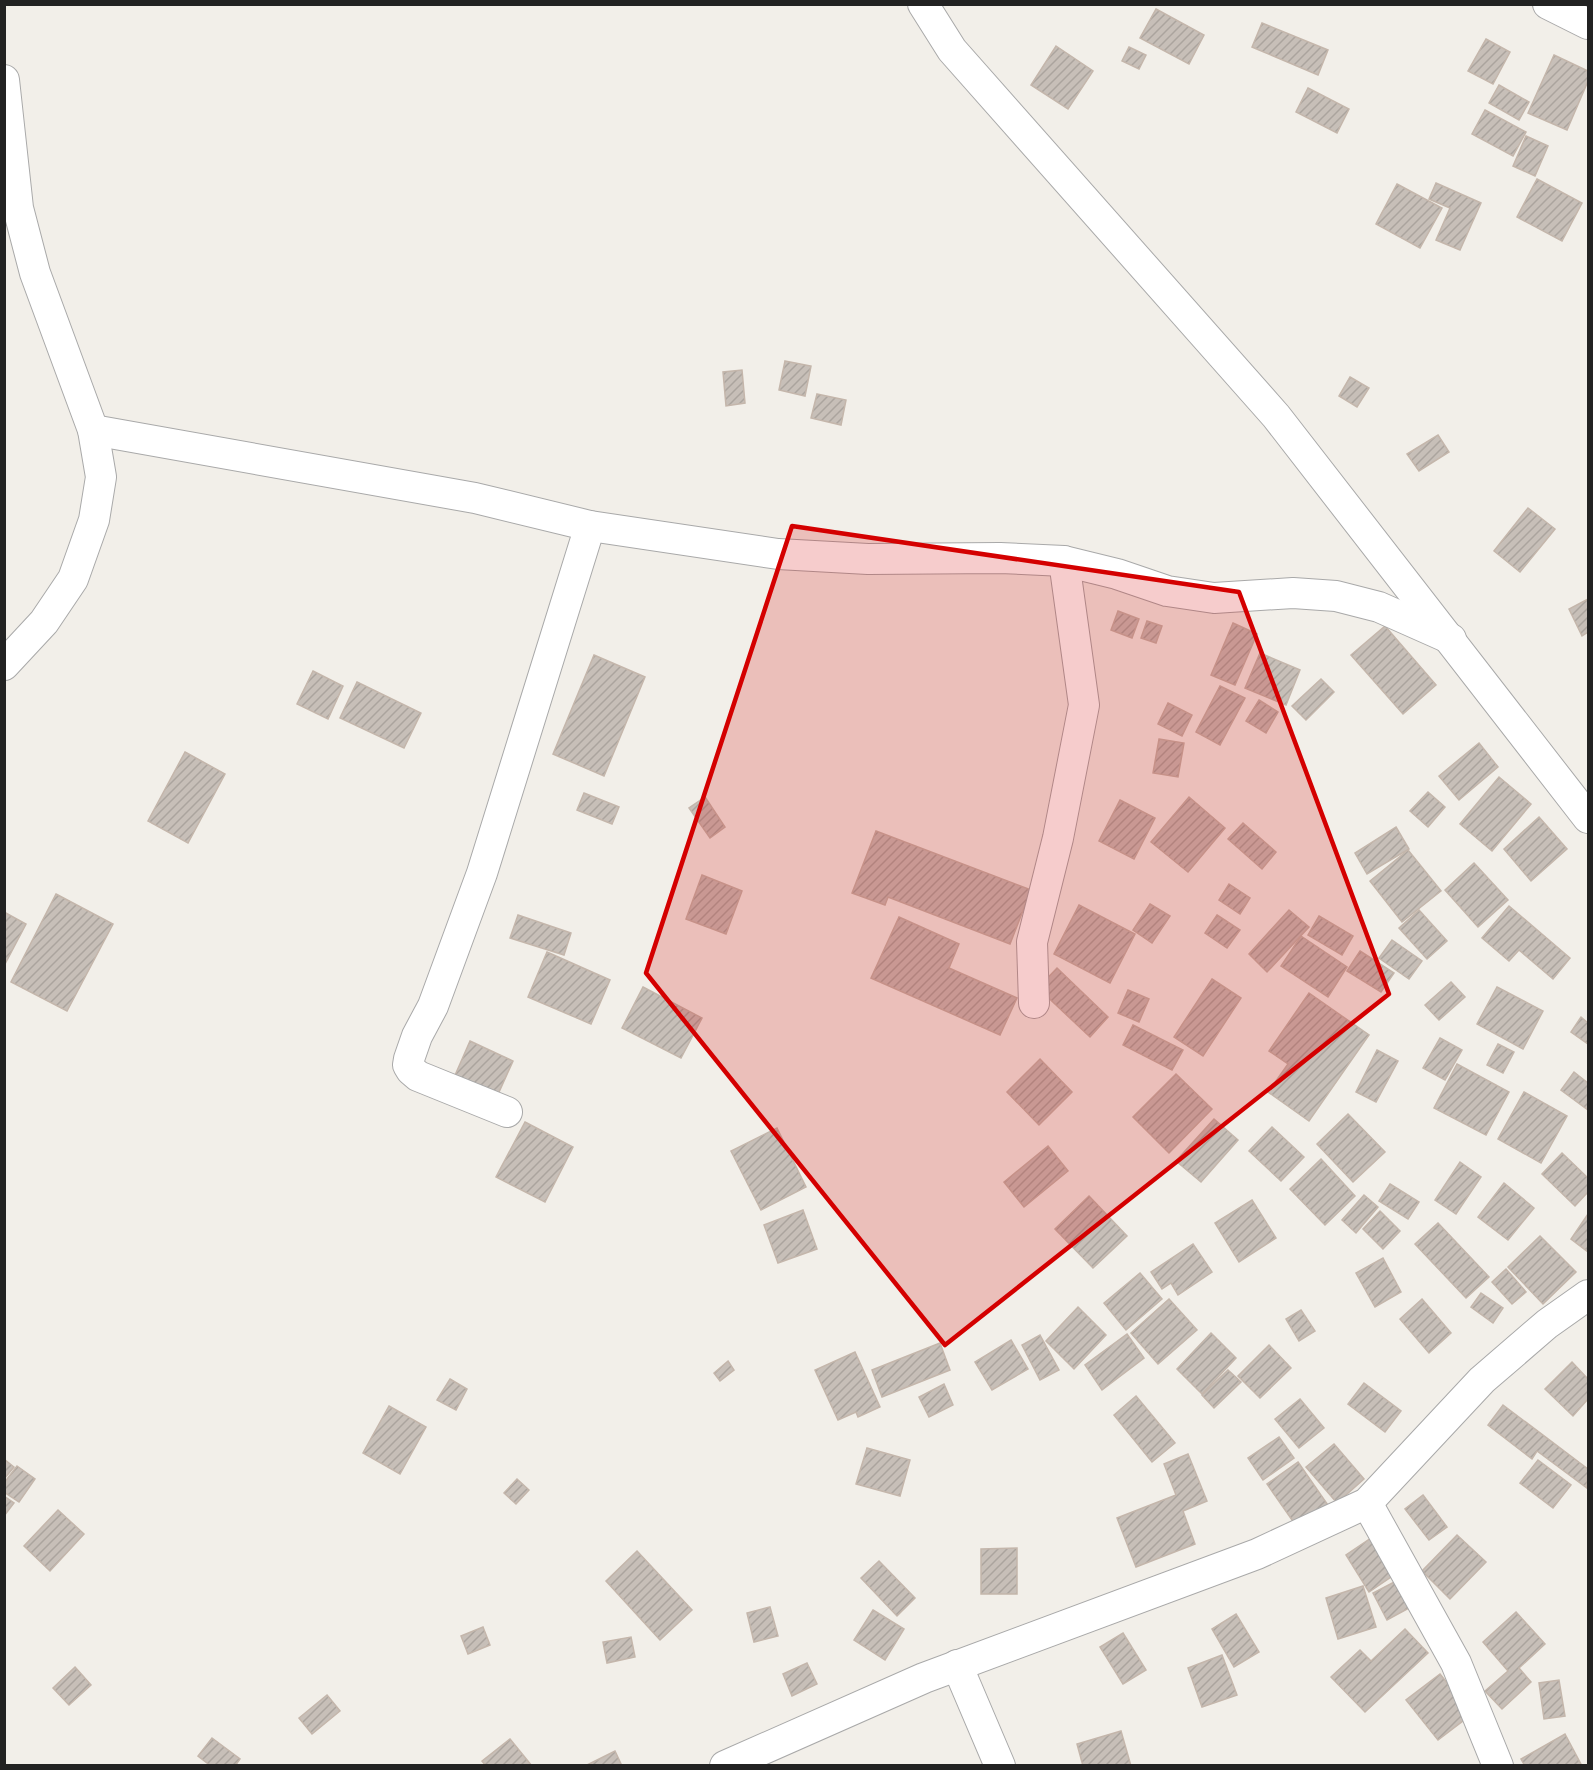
<svg xmlns="http://www.w3.org/2000/svg" width="1593" height="1770" font-family="'Alegreya Sans',sans-serif">
<defs>
<pattern id="building-hatch" width="6" height="6" patternUnits="userSpaceOnUse" patternTransform="scale(1.5)"><rect width="6" height="6" fill="#c7bfb8"/><path d="M-1 1l2-2M0 6l6-6M5 7l2-2" fill="none" stroke="#aba49e"/></pattern>
</defs>
<rect width="100%" height="100%" fill="#f2efe9"/>
<g fill="url(#building-hatch)" stroke="#c4b6ab" stroke-width="1.5">
<polygon points="1156,9 1204,35 1189,64 1140,38"/>
<polygon points="1262,23 1328,50 1318,75 1252,47"/>
<polygon points="1486,39 1510,52 1493,84 1468,71"/>
<polygon points="1056,46 1093,71 1068,109 1031,85"/>
<polygon points="1129,47 1146,55 1139,69 1122,61"/>
<polygon points="1554,55 1588,71 1588,81 1567,130 1528,113"/>
<polygon points="1499,85 1529,102 1519,120 1489,103"/>
<polygon points="1308,88 1349,109 1337,133 1296,112"/>
<polygon points="1485,110 1526,132 1513,156 1472,134"/>
<polygon points="1526,136 1548,146 1535,176 1513,166"/>
<polygon points="1537,179 1582,203 1562,241 1517,217"/>
<polygon points="1436,183 1481,203 1460,250 1436,240 1450,208 1429,199"/>
<polygon points="1397,184 1442,208 1420,248 1376,224"/>
<polygon points="785,361 811,366 805,396 779,390"/>
<polygon points="742,370 745,403 726,406 723,372"/>
<polygon points="1350,377 1369,388 1357,407 1339,396"/>
<polygon points="817,394 846,400 841,425 811,418"/>
<polygon points="1438,435 1449,452 1419,471 1407,454"/>
<polygon points="1528,508 1555,529 1520,572 1494,551"/>
<polygon points="1588,599 1588,632 1582,636 1569,609"/>
<polygon points="1118,611 1139,619 1132,638 1111,630"/>
<polygon points="1147,621 1162,626 1156,643 1141,638"/>
<polygon points="1233,623 1257,634 1235,685 1211,675"/>
<polygon points="1385,626 1436,685 1403,714 1351,655"/>
<polygon points="1260,653 1300,670 1286,705 1245,688"/>
<polygon points="594,655 645,677 604,776 553,754"/>
<polygon points="313,671 343,686 328,719 297,704"/>
<polygon points="1321,679 1334,692 1306,720 1292,706"/>
<polygon points="357,682 421,713 404,748 340,718"/>
<polygon points="1220,686 1245,698 1220,745 1196,732"/>
<polygon points="1259,700 1278,712 1266,733 1246,721"/>
<polygon points="1168,703 1192,715 1182,736 1158,724"/>
<polygon points="1159,739 1184,743 1178,777 1153,773"/>
<polygon points="1479,743 1498,767 1459,800 1439,776"/>
<polygon points="185,752 225,774 188,843 148,821"/>
<polygon points="1499,777 1531,804 1492,851 1460,824"/>
<polygon points="1428,792 1445,807 1428,827 1410,811"/>
<polygon points="584,793 619,807 612,824 577,810"/>
<polygon points="705,797 725,827 710,838 689,808"/>
<polygon points="1189,797 1225,828 1188,872 1151,842"/>
<polygon points="1120,800 1155,818 1134,859 1099,841"/>
<polygon points="1539,817 1567,849 1531,881 1504,849"/>
<polygon points="1243,823 1276,852 1262,869 1228,839"/>
<polygon points="1396,827 1409,849 1367,874 1355,853"/>
<polygon points="876,831 1031,890 1010,944 888,897 885,905 852,893"/>
<polygon points="1408,850 1441,891 1402,922 1370,881"/>
<polygon points="1474,863 1508,900 1478,927 1445,890"/>
<polygon points="702,875 742,891 726,934 686,919"/>
<polygon points="1229,884 1250,898 1240,914 1219,900"/>
<polygon points="56,894 113,924 67,1011 11,982"/>
<polygon points="1150,904 1170,916 1152,943 1133,930"/>
<polygon points="1079,905 1135,934 1110,983 1054,954"/>
<polygon points="1509,906 1570,958 1553,979 1519,950 1509,961 1482,938"/>
<polygon points="1289,910 1309,927 1267,972 1249,954"/>
<polygon points="1419,910 1447,941 1427,959 1399,928"/>
<polygon points="4,912 26,924 4,966"/>
<polygon points="518,915 571,933 564,955 510,938"/>
<polygon points="1217,915 1240,930 1227,948 1205,933"/>
<polygon points="1319,916 1353,936 1342,955 1308,935"/>
<polygon points="899,917 959,944 949,968 1017,998 1000,1035 871,978"/>
<polygon points="1301,936 1347,967 1328,997 1281,966"/>
<polygon points="1392,940 1422,961 1409,979 1379,958"/>
<polygon points="1360,951 1394,973 1381,992 1347,971"/>
<polygon points="547,952 610,980 591,1024 528,997"/>
<polygon points="1057,968 1108,1017 1090,1037 1038,988"/>
<polygon points="1212,979 1241,998 1203,1056 1174,1037"/>
<polygon points="1451,982 1465,997 1439,1020 1425,1005"/>
<polygon points="643,987 702,1018 681,1058 622,1028"/>
<polygon points="1497,987 1543,1011 1523,1049 1477,1024"/>
<polygon points="1128,990 1149,999 1139,1022 1118,1013"/>
<polygon points="1309,993 1369,1035 1309,1121 1268,1092 1288,1064 1269,1051"/>
<polygon points="1581,1017 1588,1023 1588,1044 1571,1032"/>
<polygon points="1133,1025 1183,1050 1172,1070 1123,1045"/>
<polygon points="1440,1038 1462,1050 1445,1080 1423,1068"/>
<polygon points="470,1041 513,1061 495,1101 452,1082"/>
<polygon points="1498,1044 1514,1052 1503,1073 1487,1065"/>
<polygon points="1377,1050 1398,1061 1376,1102 1356,1092"/>
<polygon points="1040,1059 1072,1092 1039,1125 1007,1092"/>
<polygon points="1457,1064 1509,1092 1486,1135 1434,1108"/>
<polygon points="1574,1072 1588,1083 1588,1110 1561,1090"/>
<polygon points="1176,1074 1212,1109 1169,1153 1133,1117"/>
<polygon points="1524,1092 1567,1116 1541,1163 1498,1139"/>
<polygon points="1348,1114 1385,1152 1353,1182 1317,1144"/>
<polygon points="1214,1119 1238,1140 1201,1182 1176,1161"/>
<polygon points="525,1122 573,1147 545,1202 496,1177"/>
<polygon points="1272,1127 1304,1157 1281,1181 1249,1151"/>
<polygon points="777,1128 806,1187 761,1210 731,1151"/>
<polygon points="1048,1146 1068,1171 1024,1207 1004,1182"/>
<polygon points="1562,1153 1588,1178 1588,1192 1575,1206 1542,1174"/>
<polygon points="1321,1159 1355,1196 1325,1225 1290,1189"/>
<polygon points="1460,1162 1481,1177 1456,1214 1435,1200"/>
<polygon points="1504,1183 1534,1208 1508,1240 1478,1217"/>
<polygon points="1390,1184 1419,1202 1408,1219 1379,1201"/>
<polygon points="1364,1195 1378,1207 1356,1233 1342,1220"/>
<polygon points="1089,1196 1127,1236 1093,1268 1055,1229"/>
<polygon points="1252,1200 1276,1238 1239,1262 1215,1223"/>
<polygon points="803,1210 817,1249 778,1263 764,1225"/>
<polygon points="1380,1211 1400,1231 1383,1249 1363,1229"/>
<polygon points="1588,1214 1588,1252 1571,1239"/>
<polygon points="1438,1223 1489,1277 1466,1298 1415,1244"/>
<polygon points="1540,1236 1576,1272 1543,1304 1508,1267"/>
<polygon points="1193,1244 1212,1272 1178,1295 1171,1283 1162,1289 1151,1272"/>
<polygon points="1383,1258 1401,1292 1375,1307 1356,1273"/>
<polygon points="1506,1269 1526,1292 1512,1304 1492,1282"/>
<polygon points="1140,1273 1162,1299 1126,1330 1104,1303"/>
<polygon points="1481,1293 1503,1308 1493,1323 1471,1307"/>
<polygon points="1169,1299 1197,1330 1158,1364 1131,1333"/>
<polygon points="1422,1299 1451,1333 1429,1353 1400,1319"/>
<polygon points="1078,1307 1106,1335 1074,1369 1046,1341"/>
<polygon points="1301,1310 1315,1331 1299,1341 1286,1319"/>
<polygon points="1211,1333 1236,1358 1202,1394 1177,1369"/>
<polygon points="1127,1334 1144,1358 1102,1390 1085,1365"/>
<polygon points="1040,1335 1059,1370 1040,1380 1022,1345"/>
<polygon points="1011,1340 1028,1369 992,1390 975,1362"/>
<polygon points="940,1343 950,1370 882,1397 872,1370"/>
<polygon points="1269,1345 1291,1368 1260,1398 1238,1376"/>
<polygon points="855,1352 880,1407 858,1417 856,1412 838,1420 815,1370"/>
<polygon points="728,1361 734,1370 720,1381 714,1373"/>
<polygon points="1572,1362 1588,1379 1588,1399 1573,1416 1545,1389"/>
<polygon points="1228,1370 1241,1382 1214,1408 1202,1395"/>
<polygon points="450,1379 467,1389 456,1410 437,1400"/>
<polygon points="1364,1383 1401,1411 1385,1432 1348,1404"/>
<polygon points="944,1384 953,1405 929,1417 919,1397"/>
<polygon points="1136,1396 1175,1443 1152,1462 1114,1415"/>
<polygon points="1300,1399 1324,1428 1299,1448 1275,1419"/>
<polygon points="1503,1405 1588,1469 1587,1488 1537,1451 1532,1459 1488,1425"/>
<polygon points="389,1406 426,1427 400,1474 363,1453"/>
<polygon points="1279,1437 1294,1458 1263,1480 1248,1458"/>
<polygon points="1334,1444 1364,1479 1337,1503 1306,1467"/>
<polygon points="867,1448 910,1460 900,1496 856,1484"/>
<polygon points="1188,1454 1207,1501 1183,1511 1195,1544 1136,1567 1117,1518 1176,1495 1164,1464"/>
<polygon points="4,1459 14,1467 4,1479"/>
<polygon points="1538,1460 1571,1485 1553,1508 1520,1483"/>
<polygon points="1298,1462 1330,1508 1299,1530 1267,1484"/>
<polygon points="17,1466 35,1479 19,1502 4,1492 4,1483"/>
<polygon points="517,1479 529,1490 516,1504 504,1493"/>
<polygon points="1423,1495 1447,1527 1429,1540 1405,1509"/>
<polygon points="4,1496 14,1503 4,1516"/>
<polygon points="58,1510 84,1534 50,1571 24,1546"/>
<polygon points="1457,1535 1486,1562 1450,1599 1422,1571"/>
<polygon points="1371,1538 1394,1575 1369,1592 1346,1555"/>
<polygon points="1017,1548 1017,1594 981,1594 981,1549"/>
<polygon points="637,1551 692,1610 660,1640 606,1581"/>
<polygon points="879,1561 915,1598 897,1616 861,1578"/>
<polygon points="1398,1580 1411,1607 1387,1620 1373,1593"/>
<polygon points="1363,1586 1376,1627 1338,1639 1326,1598"/>
<polygon points="770,1607 778,1636 754,1642 747,1613"/>
<polygon points="873,1610 904,1629 885,1660 854,1640"/>
<polygon points="1516,1612 1545,1644 1519,1668 1531,1682 1502,1709 1485,1691 1508,1671 1483,1642"/>
<polygon points="1236,1614 1259,1652 1234,1667 1212,1629"/>
<polygon points="483,1627 490,1645 468,1654 461,1636"/>
<polygon points="1405,1629 1428,1653 1365,1712 1331,1677 1360,1650 1371,1661"/>
<polygon points="1123,1633 1146,1670 1123,1684 1100,1647"/>
<polygon points="631,1637 635,1657 607,1663 603,1642"/>
<polygon points="1222,1655 1237,1695 1202,1707 1188,1668"/>
<polygon points="807,1663 817,1684 792,1696 783,1674"/>
<polygon points="75,1667 91,1685 69,1705 53,1688"/>
<polygon points="1440,1674 1472,1714 1438,1740 1406,1700"/>
<polygon points="1559,1680 1565,1716 1544,1719 1539,1683"/>
<polygon points="327,1695 340,1711 312,1734 299,1718"/>
<polygon points="1121,1731 1131,1766 1083,1766 1077,1744"/>
<polygon points="1565,1734 1582,1766 1525,1766 1521,1759"/>
<polygon points="212,1738 240,1759 235,1766 211,1766 198,1756"/>
<polygon points="510,1739 532,1766 486,1766 482,1761"/>
<polygon points="615,1751 622,1766 585,1766"/>
</g>
<g fill="none" stroke-linecap="round" stroke-linejoin="round">
<defs>
<g id="street">
<polyline points="923,4 952,50 1276,416 1588,818"/>
<polyline points="1548,4 1588,24"/>
<polyline points="4,80 18,208 35,273 93,430 101,477 94,520 73,579 44,622 4,665"/>
<polyline points="93,430 475,498 590,526 778,554 868,559 1000,558 1064,561 1117,574 1167,591 1214,598 1293,593 1336,596 1379,607 1451,639"/>
<polyline points="1034,1003 1032,942 1058,838 1084,705 1064,561"/>
<polyline points="507,1112 418,1076 411,1070 408,1065 409,1059 417,1036 433,1006 482,873 590,526"/>
<polyline points="1367,1503 1456,1663 1498,1766"/>
<polyline points="957,1665 1000,1766"/>
<polyline points="725,1766 924,1678 1257,1554 1367,1503 1482,1380 1547,1324 1588,1295"/>
</g>
</defs>
<use href="#street" stroke="#a9a9a9" stroke-width="32"/>
<use href="#street" stroke="#fff" stroke-width="30"/>
</g>
<path fill="#d40000" fill-opacity="0.2" stroke="#d40000" stroke-width="4.5" stroke-linejoin="round" d="M 792,526 L 1239,592 L 1389,994 L 945,1345 L 646,973 Z"/>
<rect width="1593" height="1770" fill="none" stroke="#222222" stroke-width="12"/>
</svg>
